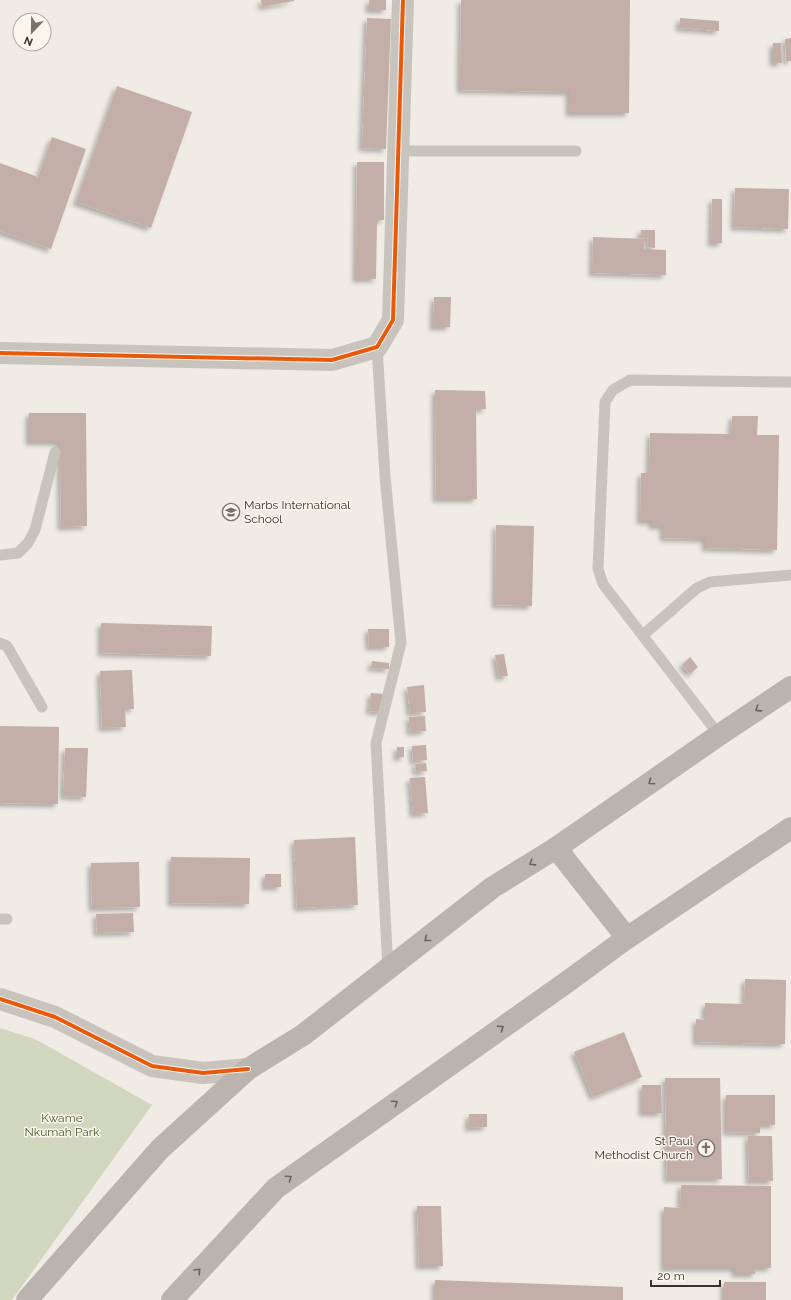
<svg xmlns="http://www.w3.org/2000/svg" width="791" height="1300" font-family="Raleway,sans-serif">
<defs>
<filter id="shadow"><feDropShadow dx="-3.5" dy="3.5" stdDeviation="2" flood-color="#0004"/></filter>
</defs>
<rect width="100%" height="100%" fill="#f0ebe5"/>
<polygon fill="#d1d6bf" points="0,1028 35,1039 152,1105 12,1300 0,1300"/>
<g fill="#c3afa7" filter="url(#shadow)">
<polygon points="261,0 294,0 294,1 262,7"/>
<rect x="369" y="0" width="17" height="10"/>
<polygon points="461,0 630,0 629,113 569,113 569,92 460,90"/>
<polygon points="367,18 391,19 386,149 362,148"/>
<polygon points="680,18 719,21 719,31 679,28"/>
<polygon points="791,38 791,61 786,61 785,39"/>
<polygon points="773,43 781,43 782,63 773,63"/>
<polygon points="117,86 192,112 151,228 76,202"/>
<polygon points="52,137 86,149 51,249 0,231 0,163 38,177"/>
<polygon points="357,162 384,162 384,220 377,220 376,279 356,279"/>
<polygon points="735,188 789,189 788,229 734,227"/>
<polygon points="712,199 722,199 722,243 711,243"/>
<polygon points="641,230 655,230 655,248 647,247 648,238 640,238"/>
<polygon points="593,237 645,239 644,249 666,250 666,275 592,273"/>
<polygon points="434,297 451,297 450,327 433,327"/>
<polygon points="435,390 485,391 486,409 476,409 477,499 436,499"/>
<polygon points="29,413 86,413 87,526 61,527 60,442 29,442"/>
<polygon points="732,416 758,416 757,435 779,435 777,550 705,548 705,539 663,538 663,526 652,526 652,521 640,521 641,473 649,473 650,433 731,434"/>
<polygon points="496,525 534,526 532,606 495,605"/>
<polygon points="101,623 212,626 211,656 101,653"/>
<polygon points="368,629 389,629 389,647 369,647"/>
<polygon points="504,654 508,676 499,677 495,655"/>
<polygon points="690,657 698,667 690,674 682,665"/>
<polygon points="372,661 389,663 389,669 371,668"/>
<polygon points="132,670 134,709 125,709 126,727 102,728 100,671"/>
<polygon points="424,685 426,712 410,713 407,687"/>
<polygon points="371,693 384,694 383,712 369,711"/>
<polygon points="425,716 426,731 410,732 409,717"/>
<polygon points="0,726 59,727 58,804 0,803"/>
<polygon points="426,745 427,760 413,761 412,746"/>
<polygon points="397,747 404,747 404,757 397,758"/>
<polygon points="65,748 88,748 86,797 63,796"/>
<polygon points="426,763 427,771 416,772 415,764"/>
<polygon points="425,777 428,813 413,814 410,778"/>
<polygon points="355,837 358,905 297,908 294,840"/>
<polygon points="171,857 250,858 249,904 171,903"/>
<polygon points="139,862 140,907 92,908 91,863"/>
<rect x="265" y="874" width="16" height="13"/>
<polygon points="133,913 134,932 97,933 96,914"/>
<polygon points="745,979 786,980 785,1044 696,1042 696,1019 705,1020 705,1003 744,1004"/>
<polygon points="624,1032 642,1077 593,1097 574,1052"/>
<polygon points="665,1078 720,1078 722,1179 667,1179"/>
<polygon points="642,1085 661,1085 662,1113 642,1113"/>
<polygon points="726,1095 775,1095 775,1125 760,1125 760,1133 726,1132"/>
<polygon points="469,1114 487,1114 487,1127 468,1128"/>
<polygon points="748,1136 772,1136 773,1181 749,1181"/>
<polygon points="681,1185 771,1186 771,1268 756,1268 755,1274 735,1274 735,1268 664,1268 664,1207 680,1208"/>
<polygon points="417,1206 441,1206 443,1266 419,1266"/>
<polygon points="435,1280 623,1287 623,1300 435,1300"/>
<rect x="724" y="1282" width="42" height="18"/>
</g>
<g fill="none" stroke-linecap="round" stroke-linejoin="round">
<g stroke="#c9c3be" stroke-width="11">
<polyline points="398,151 576,151"/>
<polyline points="377,347 385,476 401,643 376,743 388,969"/>
<polyline points="0,555 18,553 28,543 35,530 55,452"/>
<polyline points="643,635 697,588 710,582 791,575"/>
<polyline points="0,643 7,646 42,707"/>
<polyline points="719,735 603,584 598,569 605,402 613,390 630,380 791,382"/>
<polyline points="0,919 7,919"/>
</g>
<polyline stroke="#c9c3be" stroke-width="22" points="0,353 332,360 377,347 393,320 403,0"/>
<polyline stroke="#c9c3be" stroke-width="22" points="0,999 55,1017 152,1066 203,1073 248,1069"/>
<g stroke="#bab3ae" stroke-width="22">
<polyline points="556,848 627,938"/>
<polyline points="27,1300 160,1149 248,1069 303,1035 493,887 556,848 719,735 791,687"/>
<polyline points="172,1300 276,1188 567,982 627,938 791,828"/>
</g>
<defs>
<g id="cycleway">
<polyline points="0,353 332,360 377,347 393,320 403,0"/>
<polyline points="0,999 55,1017 152,1066 203,1073 248,1069"/>
</g>
</defs>
<use href="#cycleway" stroke="#fbf5ee" stroke-width="6"/>
<use href="#cycleway" stroke="#e8590c" stroke-width="4"/>
</g>
<defs><path id="oneway-chevron" d="M-2-3.5L2.5 0L-2 3.5" fill="none" stroke-width="1.6" stroke-linecap="round" stroke-linejoin="round"/></defs>
<g stroke="#6e645f">
<use href="#oneway-chevron" transform="translate(758 709) rotate(147)"/>
<use href="#oneway-chevron" transform="translate(651 782) rotate(145)"/>
<use href="#oneway-chevron" transform="translate(532 863) rotate(148)"/>
<use href="#oneway-chevron" transform="translate(427 939) rotate(142)"/>
<use href="#oneway-chevron" transform="translate(501 1028) rotate(-35)"/>
<use href="#oneway-chevron" transform="translate(395 1103) rotate(-35)"/>
<use href="#oneway-chevron" transform="translate(289 1178) rotate(-35)"/>
<use href="#oneway-chevron" transform="translate(198 1271) rotate(-47)"/>
</g>
<defs>
<symbol id="school-ring" viewBox="-11 -11 22 22"><circle r="9.5" fill="#fbf5ee" stroke="#7a716c" stroke-width="1.5"/><path d="M0-5L7-2L0 1L-7-2ZM-4 1L0 2.5L4 1V4Q0 6-4 4Z" fill="#7a716c"/></symbol>
<symbol id="church-ring" viewBox="-11 -11 22 22"><circle r="9.5" fill="#fbf5ee" stroke="#7a716c" stroke-width="1.5"/><path d="M-1.2-6h2.4v3.5h3.3v2.4h-3.3V6h-2.4V-.1h-3.3v-2.4h3.3Z" fill="#7a716c"/></symbol>
</defs>
<g fill-rule="evenodd">
<use href="#school-ring" x="221" y="502" width="20" height="20"/>
<use href="#church-ring" x="696" y="1138" width="20" height="20"/>
</g>
<g text-anchor="middle" stroke-width="3" stroke-linejoin="round" paint-order="stroke">
<g font-size="12" fill="#3b302b" stroke="#fbf5ee" text-anchor="start">
<text x="244" y="509">Marbs International<tspan x="244" dy="14">School</tspan></text>
<text x="693" y="1145" text-anchor="end">St Paul<tspan x="693" dy="14">Methodist Church</tspan></text>
</g>
<g font-size="12" fill="#4a5a2e" stroke="#fbf5ee">
<text x="62" y="1122">Kwame<tspan x="62" dy="14">Nkumah Park</tspan></text>
</g>
</g>
<g transform="translate(32 32) rotate(202)"><circle r="19" fill="#fbf5ee" stroke="#aea6a0"/>
<path d="M0-3L7 15L0 10L-7 15Z" fill="#7a716c"/>
<text y="-6" font-size="11" font-weight="bold" text-anchor="middle" fill="#3b302b">N</text>
</g>
<path d="M651 1280v6h69v-6" fill="none" stroke="#3b302b" stroke-width="2"/>
<text x="657" y="1280" font-size="12" fill="#3b302b" stroke="#fbf5ee" stroke-width="3" paint-order="stroke">20 m</text>
</svg>
